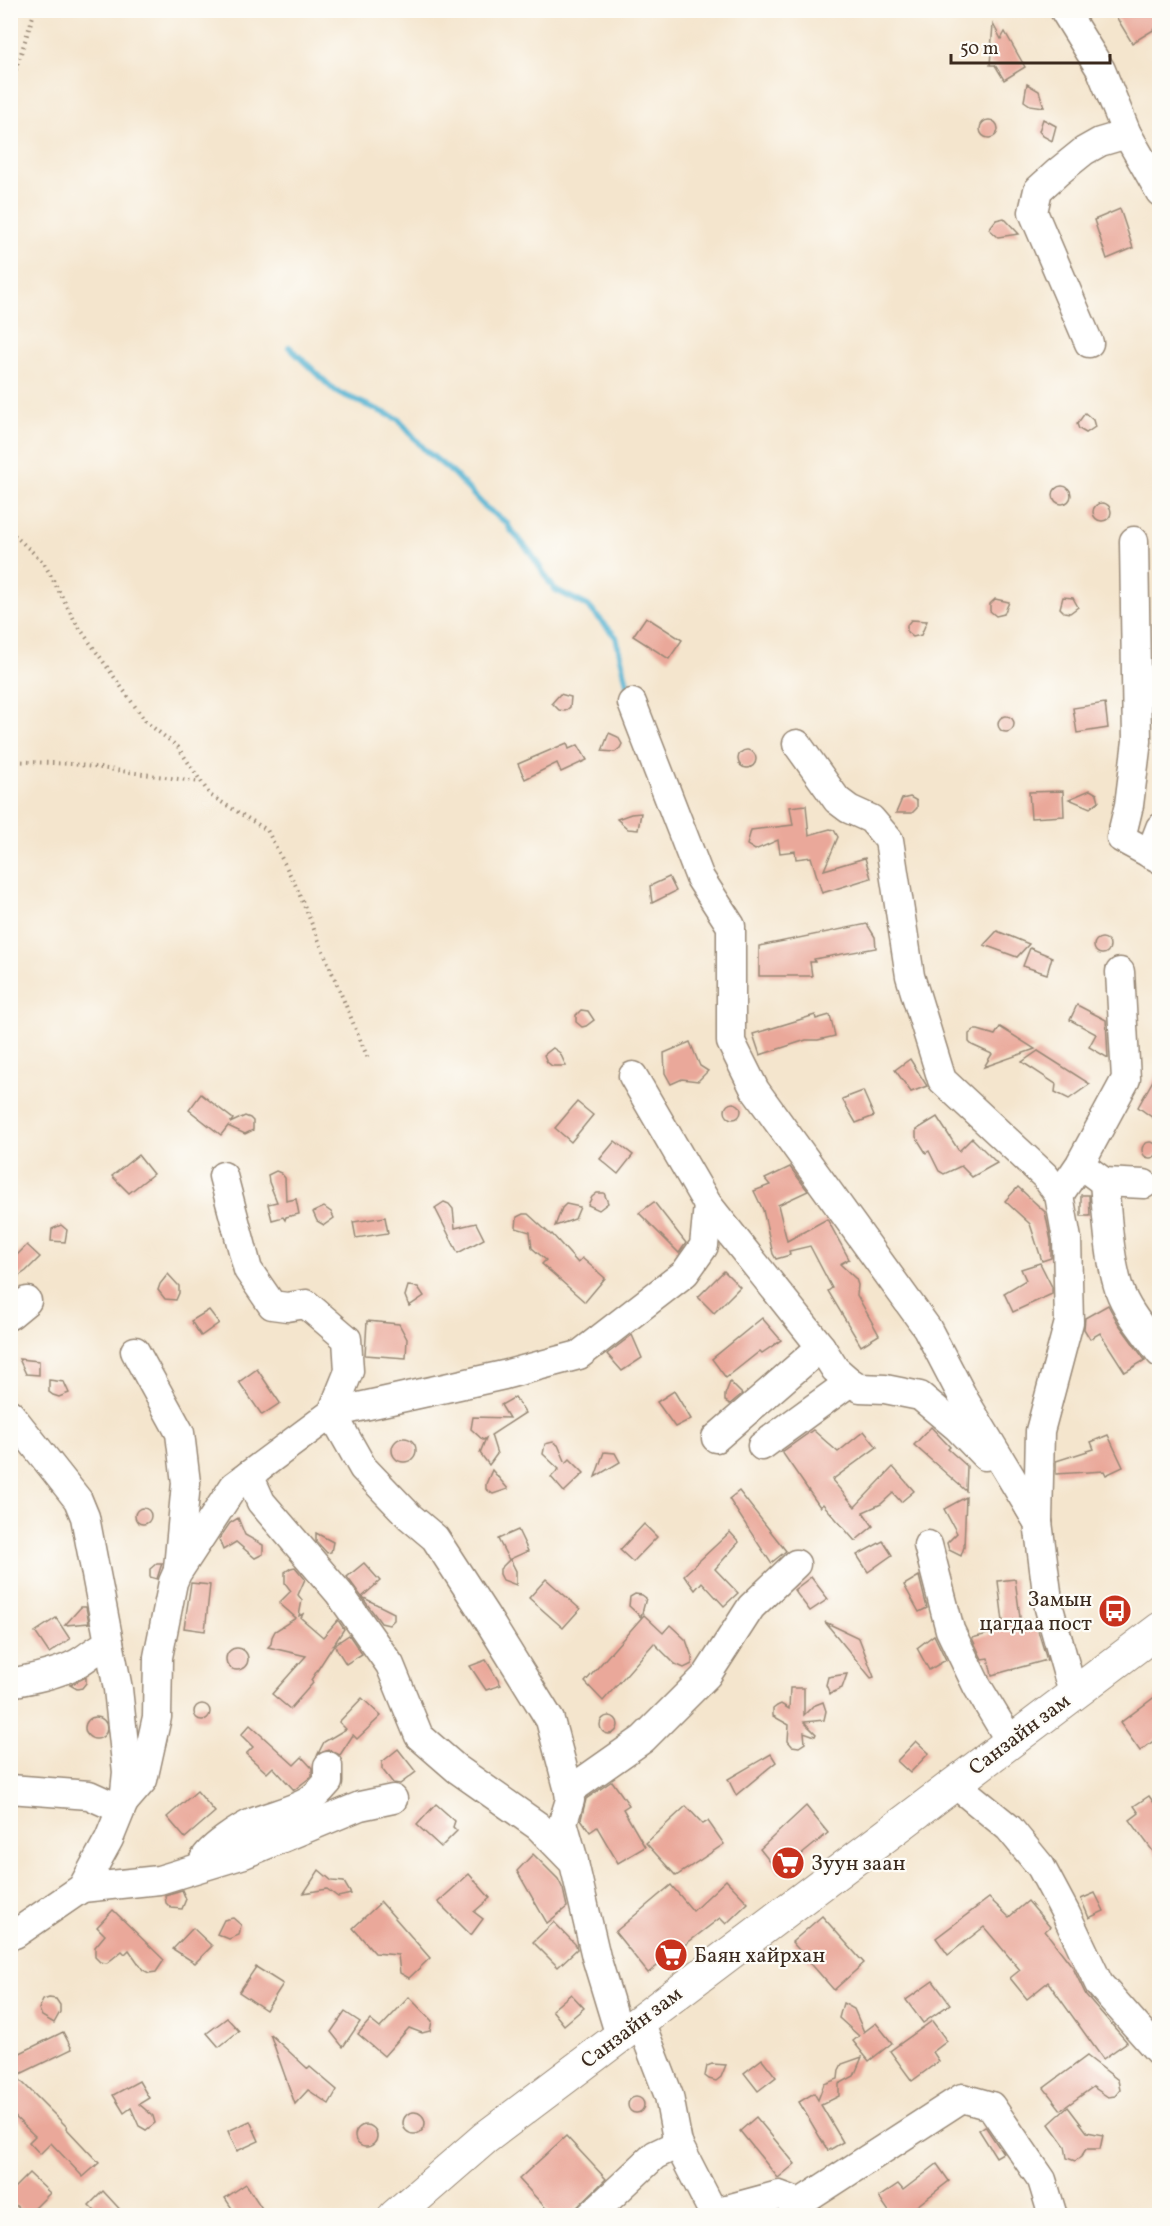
<svg xmlns="http://www.w3.org/2000/svg" width="1170" height="2226" font-family="Vollkorn,serif">
<rect width="100%" height="100%" fill="#fdfcf7"/>
<filter id="ink" filterUnits="userSpaceOnUse"><feTurbulence type="fractalNoise" baseFrequency=".0167" numOctaves="2"/><feDisplacementMap in="SourceGraphic" scale="12" xChannelSelector="R" yChannelSelector="G"/><feConvolveMatrix kernelMatrix="1 2 1 2 8 2 1 2 1" color-interpolation-filters="sRGB"/></filter>
<filter id="wash" filterUnits="userSpaceOnUse"><feTurbulence type="fractalNoise" baseFrequency=".008" numOctaves="4" result="noise"/><feDisplacementMap in="SourceGraphic" scale="24" xChannelSelector="R" yChannelSelector="G"/><feGaussianBlur stdDeviation="1.35" result="paint"/><feColorMatrix in="noise" values="0 0 0 0 0 0 0 0 0 0 0 0 0 0 0 0 0 1.4 0 .05"/><feComposite in="paint" operator="in"/></filter>
<g filter="url(#wash)">
<rect width="100%" height="100%" fill="#f4e5cd"/>
<g fill="none" stroke-linecap="round" stroke-linejoin="round">
<polyline stroke="#51b1d0" stroke-width="6" points="289,347 335,391 398,419 425,450 454,474 486,508 507,523 510,529 530,552 554,589 588,606 616,637 630,696"/>
</g>
<g id="blocks">
<g fill="#eaa89a">
<polygon points="1112,10 1160,10 1160,26 1132,43"/>
<polygon points="993,24 1001,39 1005,32 1025,67 1004,80 995,65 990,65"/>
<polygon points="1027,84 1039,91 1044,107 1030,105 1024,101"/>
<polygon points="1043,119 1056,126 1052,141 1043,136 1039,131"/>
<circle cx="989" cy="129" r="9"/>
<polygon points="1120,209 1133,248 1107,259 1094,220"/>
<polygon points="1004,218 1019,234 998,237 989,229 996,220"/>
<polygon points="1085,413 1093,420 1095,427 1086,433 1079,429 1077,424"/>
<circle cx="1062" cy="495" r="9"/>
<circle cx="1102" cy="512" r="9"/>
<polygon points="1063,597 1073,598 1078,607 1070,613 1064,612 1060,608"/>
<polygon points="995,599 1009,602 1004,614 996,616 990,611 990,604"/>
<polygon points="646,617 682,640 669,659 633,636"/>
<polygon points="911,620 927,621 921,635 913,637 907,632 907,625"/>
<polygon points="560,694 571,697 570,707 565,711 559,710 552,703"/>
<polygon points="1105,703 1108,728 1077,733 1073,708"/>
<circle cx="1006" cy="724" r="8"/>
<polygon points="609,733 618,737 622,744 620,748 615,752 602,751"/>
<polygon points="567,743 569,749 578,745 587,760 561,772 557,763 525,779 518,764"/>
<circle cx="747" cy="759" r="9"/>
<polygon points="1090,790 1097,794 1099,801 1090,808 1069,799"/>
<polygon points="1063,791 1064,816 1031,818 1029,792"/>
<polygon points="910,797 917,801 917,808 912,813 896,813 902,799"/>
<polygon points="806,805 809,835 830,829 834,830 838,837 824,870 865,858 871,878 822,893 811,857 796,859 795,851 780,853 778,840 755,850 747,845 751,830 793,825 790,807"/>
<polygon points="641,813 638,830 628,829 617,819 631,814"/>
<polygon points="669,877 676,891 652,903 650,886"/>
<polygon points="867,924 875,937 876,948 814,959 815,962 810,962 812,976 759,976 759,946"/>
<polygon points="997,931 1029,944 1017,957 984,945"/>
<circle cx="1102" cy="946" r="8"/>
<polygon points="1030,948 1052,957 1047,974 1023,966"/>
<polygon points="1077,1005 1106,1020 1108,1058 1089,1047 1096,1034 1070,1020"/>
<polygon points="581,1010 588,1011 594,1020 586,1026 582,1027 576,1022 576,1015"/>
<polygon points="815,1015 816,1019 830,1015 835,1036 818,1040 806,1040 760,1055 753,1034"/>
<polygon points="1000,1027 1035,1049 984,1067 992,1054 972,1045 969,1042 969,1034 974,1030 978,1030 995,1035"/>
<polygon points="690,1042 700,1066 708,1071 698,1081 682,1079 671,1084 665,1073 664,1053"/>
<polygon points="553,1048 560,1053 566,1066 552,1066 547,1062 544,1055"/>
<polygon points="1038,1051 1090,1084 1069,1099 1055,1092 1056,1084 1022,1062"/>
<polygon points="910,1059 927,1086 911,1092 895,1070"/>
<polygon points="1160,1068 1160,1123 1138,1107"/>
<polygon points="863,1091 874,1116 856,1123 842,1099"/>
<polygon points="201,1094 233,1119 230,1123 245,1116 250,1118 253,1121 253,1130 245,1134 228,1126 221,1135 189,1110"/>
<polygon points="577,1102 593,1115 571,1142 555,1128"/>
<circle cx="733" cy="1111" r="8"/>
<polygon points="937,1117 959,1151 972,1138 997,1163 972,1177 961,1166 944,1174 939,1171 929,1151 926,1153 916,1137 916,1130"/>
<polygon points="615,1141 633,1155 618,1174 600,1159"/>
<circle cx="1150" cy="1150" r="8"/>
<polygon points="138,1155 153,1174 129,1193 112,1176"/>
<polygon points="790,1167 808,1191 778,1205 787,1241 827,1219 849,1259 840,1264 856,1279 858,1285 857,1295 879,1335 861,1346 828,1291 832,1288 810,1246 789,1251 790,1255 776,1259 773,1254 763,1210 754,1191 770,1185 765,1179"/>
<polygon points="276,1171 281,1173 285,1178 286,1201 296,1199 299,1214 286,1217 285,1220 283,1217 272,1220 268,1204 277,1202 269,1182 268,1175"/>
<polygon points="1018,1187 1045,1212 1051,1241 1051,1258 1042,1261 1030,1224 1005,1201"/>
<polygon points="597,1193 604,1193 608,1203 599,1210 588,1205 592,1197"/>
<polygon points="1081,1195 1089,1195 1090,1216 1081,1216"/>
<polygon points="444,1202 449,1204 453,1209 455,1228 476,1223 484,1239 458,1253 435,1208"/>
<polygon points="654,1202 686,1243 679,1253 639,1213"/>
<polygon points="566,1204 580,1207 575,1219 555,1226 562,1208"/>
<polygon points="324,1207 331,1212 334,1218 324,1225 317,1221 313,1212"/>
<polygon points="523,1214 528,1214 551,1235 552,1234 578,1263 582,1258 605,1278 585,1302 542,1264 546,1260 532,1248 530,1232 516,1228 517,1217"/>
<polygon points="385,1217 388,1233 356,1238 353,1222"/>
<polygon points="61,1225 67,1230 65,1242 51,1241 52,1229"/>
<polygon points="27,1245 40,1257 26,1271 10,1282 10,1262"/>
<polygon points="1040,1263 1052,1287 1052,1294 1013,1312 1004,1293 1026,1280 1021,1269"/>
<polygon points="724,1271 740,1287 714,1313 698,1297"/>
<polygon points="168,1274 179,1286 179,1293 176,1300 165,1299 158,1290 160,1284"/>
<polygon points="408,1286 418,1287 424,1296 409,1306 405,1296"/>
<polygon points="1108,1305 1118,1323 1145,1360 1125,1372 1100,1333 1090,1339 1084,1329 1085,1318"/>
<polygon points="209,1310 219,1323 201,1336 191,1321"/>
<polygon points="762,1318 781,1340 762,1353 760,1351 726,1378 712,1359"/>
<polygon points="367,1321 399,1324 407,1339 406,1358 365,1355"/>
<polygon points="632,1335 642,1358 622,1371 607,1354"/>
<polygon points="19,1359 39,1361 39,1375 26,1374"/>
<polygon points="257,1369 280,1403 262,1415 239,1382"/>
<polygon points="49,1380 64,1382 69,1393 59,1397 53,1395 49,1392"/>
<polygon points="730,1382 742,1394 730,1404 725,1401 725,1395"/>
<polygon points="674,1391 691,1419 675,1427 657,1402"/>
<polygon points="515,1397 525,1413 491,1435 497,1454 489,1465 480,1453 486,1438 483,1440 471,1429 473,1417 509,1418 501,1405"/>
<polygon points="931,1427 950,1447 948,1449 967,1466 966,1491 914,1445"/>
<polygon points="813,1430 838,1452 864,1431 877,1447 832,1480 855,1507 893,1467 914,1491 901,1502 893,1493 881,1504 863,1512 873,1526 855,1541 823,1504 820,1507 782,1452"/>
<polygon points="1108,1435 1123,1467 1106,1475 1104,1471 1056,1474 1056,1461 1094,1449 1091,1442"/>
<circle cx="404" cy="1450" r="12"/>
<polygon points="553,1442 558,1445 566,1463 570,1459 584,1473 564,1492 551,1477 559,1469 543,1454 545,1444"/>
<polygon points="604,1452 615,1453 620,1462 595,1477"/>
<polygon points="492,1470 508,1489 493,1494 486,1489 486,1484"/>
<polygon points="739,1491 786,1551 771,1563 729,1499"/>
<polygon points="966,1497 964,1547 961,1556 949,1550 947,1543 957,1533 944,1509"/>
<circle cx="143" cy="1516" r="8"/>
<polygon points="238,1518 245,1535 263,1545 263,1554 255,1558 236,1542 223,1550 219,1539 230,1523"/>
<polygon points="644,1524 657,1537 633,1562 620,1550"/>
<polygon points="518,1530 528,1551 510,1559 516,1571 516,1585 503,1580 500,1574 500,1569 509,1560 498,1539"/>
<polygon points="730,1532 739,1542 715,1569 738,1593 724,1606 702,1582 695,1590 684,1575"/>
<polygon points="316,1533 333,1542 331,1552 327,1553 316,1541"/>
<polygon points="883,1541 892,1555 868,1572 857,1555"/>
<polygon points="157,1563 162,1563 157,1579 150,1577 150,1569"/>
<polygon points="364,1563 380,1581 362,1597 394,1613 394,1620 389,1625 381,1623 347,1577"/>
<polygon points="295,1567 305,1579 298,1595 302,1600 299,1616 303,1614 301,1618 323,1637 338,1620 344,1629 311,1680 313,1683 290,1709 272,1694 306,1656 268,1647 271,1644 272,1637 275,1631 296,1618 279,1603 291,1591 285,1583 285,1572 291,1568"/>
<polygon points="919,1576 927,1608 919,1612 904,1585"/>
<polygon points="811,1577 828,1599 810,1611 794,1590"/>
<polygon points="546,1579 580,1609 563,1628 529,1598"/>
<polygon points="1015,1579 1021,1625 1035,1621 1047,1660 992,1675 988,1658 982,1659 972,1638 1004,1630 998,1581"/>
<polygon points="191,1583 210,1585 205,1631 184,1628"/>
<polygon points="635,1594 642,1595 646,1598 641,1617 629,1606 630,1597"/>
<polygon points="81,1607 86,1607 89,1623 65,1625"/>
<polygon points="644,1615 663,1633 670,1625 686,1640 692,1657 692,1664 684,1668 675,1664 654,1643 603,1701 585,1682"/>
<polygon points="56,1618 70,1639 49,1653 35,1632"/>
<polygon points="825,1622 859,1638 874,1677 871,1678"/>
<polygon points="349,1635 362,1654 346,1664 334,1645"/>
<polygon points="934,1635 946,1660 929,1670 917,1648"/>
<circle cx="237" cy="1659" r="11"/>
<polygon points="486,1660 501,1685 486,1690 470,1666"/>
<polygon points="847,1674 842,1688 830,1694 826,1685 828,1677"/>
<polygon points="86,1677 86,1683 82,1688 77,1689 70,1685"/>
<polygon points="790,1688 804,1688 804,1715 813,1706 823,1702 826,1711 824,1720 804,1722 816,1734 815,1736 804,1732 805,1743 799,1747 792,1746 788,1741 789,1725 773,1716 773,1709 777,1706 781,1704 789,1709"/>
<polygon points="1160,1693 1160,1736 1140,1751 1120,1723"/>
<polygon points="362,1698 381,1716 357,1739 353,1735 340,1755 329,1750 318,1754 324,1742 346,1729 339,1722"/>
<circle cx="202" cy="1712" r="8"/>
<circle cx="609" cy="1725" r="9"/>
<circle cx="96" cy="1728" r="11"/>
<polygon points="250,1725 294,1765 302,1757 312,1768 312,1776 294,1790 273,1767 267,1773 246,1754 253,1747 241,1735"/>
<polygon points="916,1741 929,1753 910,1773 897,1761"/>
<polygon points="398,1749 416,1772 400,1784 393,1783 382,1769 382,1762"/>
<polygon points="771,1754 776,1762 736,1795 728,1779"/>
<polygon points="612,1781 629,1805 623,1809 645,1847 618,1863 597,1827 590,1832 581,1819 586,1799"/>
<polygon points="197,1791 215,1812 185,1838 167,1817"/>
<polygon points="1149,1796 1160,1811 1160,1861 1130,1820 1139,1813 1134,1806"/>
<polygon points="436,1804 455,1821 453,1827 457,1831 441,1847 417,1825"/>
<polygon points="686,1806 703,1824 708,1821 724,1844 676,1876 646,1843"/>
<polygon points="806,1806 828,1833 779,1873 760,1849"/>
<polygon points="533,1854 558,1879 563,1889 567,1907 547,1923 517,1871"/>
<polygon points="319,1870 332,1881 344,1882 351,1894 338,1897 327,1889 304,1893"/>
<polygon points="469,1874 490,1898 474,1912 483,1919 471,1935 438,1902"/>
<polygon points="726,1880 748,1903 726,1924 720,1918 648,1973 615,1932 671,1885 693,1911"/>
<polygon points="182,1890 186,1899 182,1909 171,1908 166,1903 165,1895"/>
<polygon points="1095,1893 1104,1911 1089,1918 1081,1899"/>
<polygon points="989,1898 1009,1917 1028,1901 1050,1927 1045,1931 1072,1966 1086,1995 1127,2042 1103,2059 1048,1982 1027,1999 1010,1978 1020,1970 984,1927 948,1955 936,1938"/>
<polygon points="381,1902 430,1958 409,1978 400,1973 398,1955 375,1953 353,1928"/>
<polygon points="113,1910 164,1960 156,1972 149,1973 143,1970 129,1950 125,1954 122,1951 107,1963 100,1962 95,1957 95,1947 105,1935 97,1927"/>
<polygon points="822,1916 864,1963 834,1990 792,1942"/>
<polygon points="233,1918 241,1925 239,1935 229,1939 217,1934 224,1920"/>
<polygon points="554,1922 576,1945 577,1949 558,1967 533,1942"/>
<polygon points="193,1928 212,1946 195,1963 173,1949"/>
<polygon points="256,1967 283,1984 266,2010 239,1992"/>
<polygon points="933,1981 950,2004 923,2023 906,2000"/>
<polygon points="571,1994 584,2008 564,2025 552,2010"/>
<polygon points="409,1997 432,2021 430,2031 422,2033 409,2028 384,2056 358,2034 370,2020 380,2028"/>
<polygon points="49,1998 56,1999 60,2005 60,2012 54,2023 42,2016 39,2009 43,2000"/>
<polygon points="843,2003 854,2009 864,2032 876,2023 892,2043 869,2061 853,2041 859,2036 839,2018"/>
<polygon points="345,2012 360,2022 343,2047 331,2032"/>
<polygon points="227,2018 239,2031 219,2047 207,2033"/>
<polygon points="932,2021 947,2041 933,2052 939,2061 912,2081 890,2051"/>
<polygon points="63,2032 72,2049 16,2076 67,2127 66,2128 99,2163 83,2177 51,2143 40,2154 29,2142 35,2136 10,2112 10,2058"/>
<polygon points="270,2034 308,2069 310,2067 337,2090 329,2104 308,2090 295,2104"/>
<polygon points="1087,2056 1118,2080 1120,2090 1115,2096 1108,2097 1093,2087 1061,2110 1044,2088"/>
<polygon points="862,2057 854,2076 839,2084 839,2096 821,2105 843,2142 828,2151 799,2102 814,2093 818,2100 824,2084 838,2079 839,2070 842,2064"/>
<polygon points="762,2059 776,2077 758,2091 744,2073"/>
<polygon points="712,2064 726,2065 721,2077 716,2081 709,2079 705,2076 707,2066"/>
<polygon points="139,2081 149,2098 139,2104 153,2116 155,2123 146,2130 139,2126 131,2108 124,2113 113,2095"/>
<circle cx="636" cy="2105" r="8"/>
<polygon points="1068,2107 1087,2132 1103,2135 1100,2149 1086,2149 1081,2157 1075,2161 1067,2158 1065,2146 1049,2124"/>
<circle cx="414" cy="2123" r="11"/>
<polygon points="756,2117 795,2164 778,2178 740,2131"/>
<polygon points="250,2121 259,2141 237,2151 228,2131"/>
<circle cx="366" cy="2136" r="11"/>
<polygon points="985,2126 1003,2153 996,2157 979,2130"/>
<polygon points="566,2136 606,2179 568,2216 553,2216 519,2179"/>
<polygon points="937,2164 949,2181 904,2216 892,2216 879,2197 898,2184 903,2190"/>
<polygon points="29,2173 50,2193 27,2216 10,2200 10,2192"/>
<polygon points="246,2184 267,2216 237,2216 225,2198"/>
<polygon points="103,2191 126,2216 100,2216 89,2205"/>
</g>
</g>
</g>
<g filter="url(#ink)">
<use href="#blocks" fill-opacity="0" stroke="#988876" stroke-width="1.5"/>
<g fill="none" stroke-linecap="round" stroke-linejoin="round">
<defs>
<g id="minor">
<polyline points="1064,10 1101,70 1127,134 1160,192"/>
<polyline points="1089,343 1033,212 1038,190 1058,172 1084,151 1100,142 1127,134"/>
<polyline points="1134,541 1137,741 1129,805 1121,838 1160,859"/>
<polyline points="632,703 700,878 731,926 731,1042 755,1090 927,1328 965,1401 1038,1522"/>
<polyline points="797,744 837,800 849,809 871,819 889,840 910,976 942,1080 1045,1176 1059,1195 1067,1239 1069,1322 1040,1431 1038,1522"/>
<polyline points="1150,854 1160,828"/>
<polyline points="633,1076 708,1205 821,1347 835,1369 850,1382 860,1388 885,1389 920,1396 957,1427 985,1456"/>
<polyline points="1089,1171 1104,1182 1144,1184"/>
<path d="M 1104,1182 C 1107,1215 1109,1258 1119,1289 C 1127,1312 1146,1333 1160,1353"/>
<polyline points="1059,1195 1080,1164 1126,1079 1120,972"/>
<polyline points="10,1315 27,1301"/>
<polyline points="135,1351 180,1433 186,1483 178,1568"/>
<polyline points="10,1414 78,1500 85,1517 118,1689 127,1772 124,1802 109,1839 82,1888 15,1934 10,1935"/>
<polyline points="716,1438 821,1347"/>
<polyline points="762,1446 850,1382"/>
<polyline points="249,1475 261,1502 339,1593 390,1665 419,1736 457,1769 538,1826 574,1863 596,1957 620,2036"/>
<polyline points="1029,1507 1038,1522 1049,1608 1073,1693"/>
<polyline points="928,1545 950,1630 977,1686 1010,1741"/>
<path d="M 10,1683 C 32,1679 57,1674 76,1664 C 88,1658 96,1648 109,1644"/>
<polyline points="954,1783 1009,1828 1041,1867 1065,1912 1099,1984 1160,2053"/>
<polyline points="10,1789 89,1795 120,1809"/>
<polyline points="569,1791 550,1720 485,1615 435,1538 410,1517 363,1468 332,1413 504,1375 579,1355 685,1273 704,1246 708,1205"/>
<polyline points="124,1802 143,1780 157,1717 158,1657 173,1582 177,1573 234,1486 332,1413 349,1371 347,1339 306,1304 287,1307 272,1305 248,1270 223,1176"/>
<polyline points="574,1861 563,1822 570,1800 569,1791 643,1739 707,1675 751,1607 796,1564"/>
<path d="M 203,1862 C 206,1850 242,1827 254,1822 C 272,1815 291,1811 307,1802 C 315,1797 322,1789 328,1782 L 328,1766"/>
<polyline points="82,1888 159,1880 244,1854 360,1806 393,1799"/>
<polyline points="678,2144 715,2216"/>
<polyline points="713,2211 731,2208 779,2195 800,2203 962,2098 991,2106 1042,2180 1053,2216"/>
<polyline points="590,2216 655,2155 678,2144 669,2096 640,2021"/>
</g>
<polyline id="major" points="395,2216 485,2138 1160,1629"/>
</defs>
<use href="#minor" stroke="#988876" stroke-width="31"/>
<use href="#major" stroke="#988876" stroke-width="35"/>
<g stroke="#988876" stroke-width="4" stroke-dasharray="1.5 4.5" stroke-linecap="butt">
<polyline points="10,87 35,10"/>
<polyline points="10,531 44,563 76,623 146,722 178,747 210,795 267,830 296,886 369,1061"/>
<polyline points="10,761 72,764 200,782"/>
</g>
<use href="#minor" stroke="#fff" stroke-width="28"/>
<use href="#major" stroke="#fff" stroke-width="33"/>
</g>
</g>
<defs>
<symbol id="bus-disc" viewBox="-11 -11 22 22"><circle r="9.5" fill="#c8321e" stroke="#fdfcf7"/><path d="M-5-6H5V4H4V6H2V4H-2V6H-4V4H-5ZM-3.5-4V0h7V-4ZM-3.5 1.2v1.5H-2V1.2ZM2 1.2v1.5H3.5V1.2Z" fill="#fff"/></symbol>
<symbol id="supermarket-disc" viewBox="-11 -11 22 22"><circle r="9.5" fill="#c8321e" stroke="#fdfcf7"/><path d="M-6-5.5h2.5l.6 2H6L4.5 2H-2.5L-4.4-4H-6ZM-1.5 3.2a1.3 1.3 0 1 0 .1 0ZM3 3.2a1.3 1.3 0 1 0 .1 0Z" fill="#fff"/></symbol>
</defs>
<g fill-rule="evenodd">
<use href="#bus-disc" x="1096" y="1592" width="38" height="38"/>
<use href="#supermarket-disc" x="769" y="1844" width="38" height="38"/>
<use href="#supermarket-disc" x="652" y="1936" width="38" height="38"/>
</g>
<g text-anchor="middle" stroke-width="4.5" stroke-linejoin="round" paint-order="stroke">
<g font-size="21" fill="#3b2a1e" stroke="#fdfcf7" text-anchor="start">
<text x="1092" y="1606" text-anchor="end">Замын<tspan x="1092" dy="24">цагдаа пост</tspan></text>
<text x="811" y="1870">Зуун заан</text>
<text x="694" y="1962">Баян хайрхан</text>
</g>
<g font-size="21" fill="#3b2a1e" stroke="#fdfcf7">
<text transform="translate(1019 1734) rotate(-37)" y="7">Санзайн зам</text>
<text transform="translate(631 2027) rotate(-37)" y="7">Санзайн зам</text>
</g>
</g>
<rect width="1170" height="2226" fill="none" stroke="#fdfcf7" stroke-width="36"/>
<path d="M951 54v9h159v-9" fill="none" stroke="#3b2a1e" stroke-width="3"/>
<text x="960" y="54" font-size="18" fill="#3b2a1e" stroke="#fdfcf7" stroke-width="4.5" paint-order="stroke">50 m</text>
</svg>
